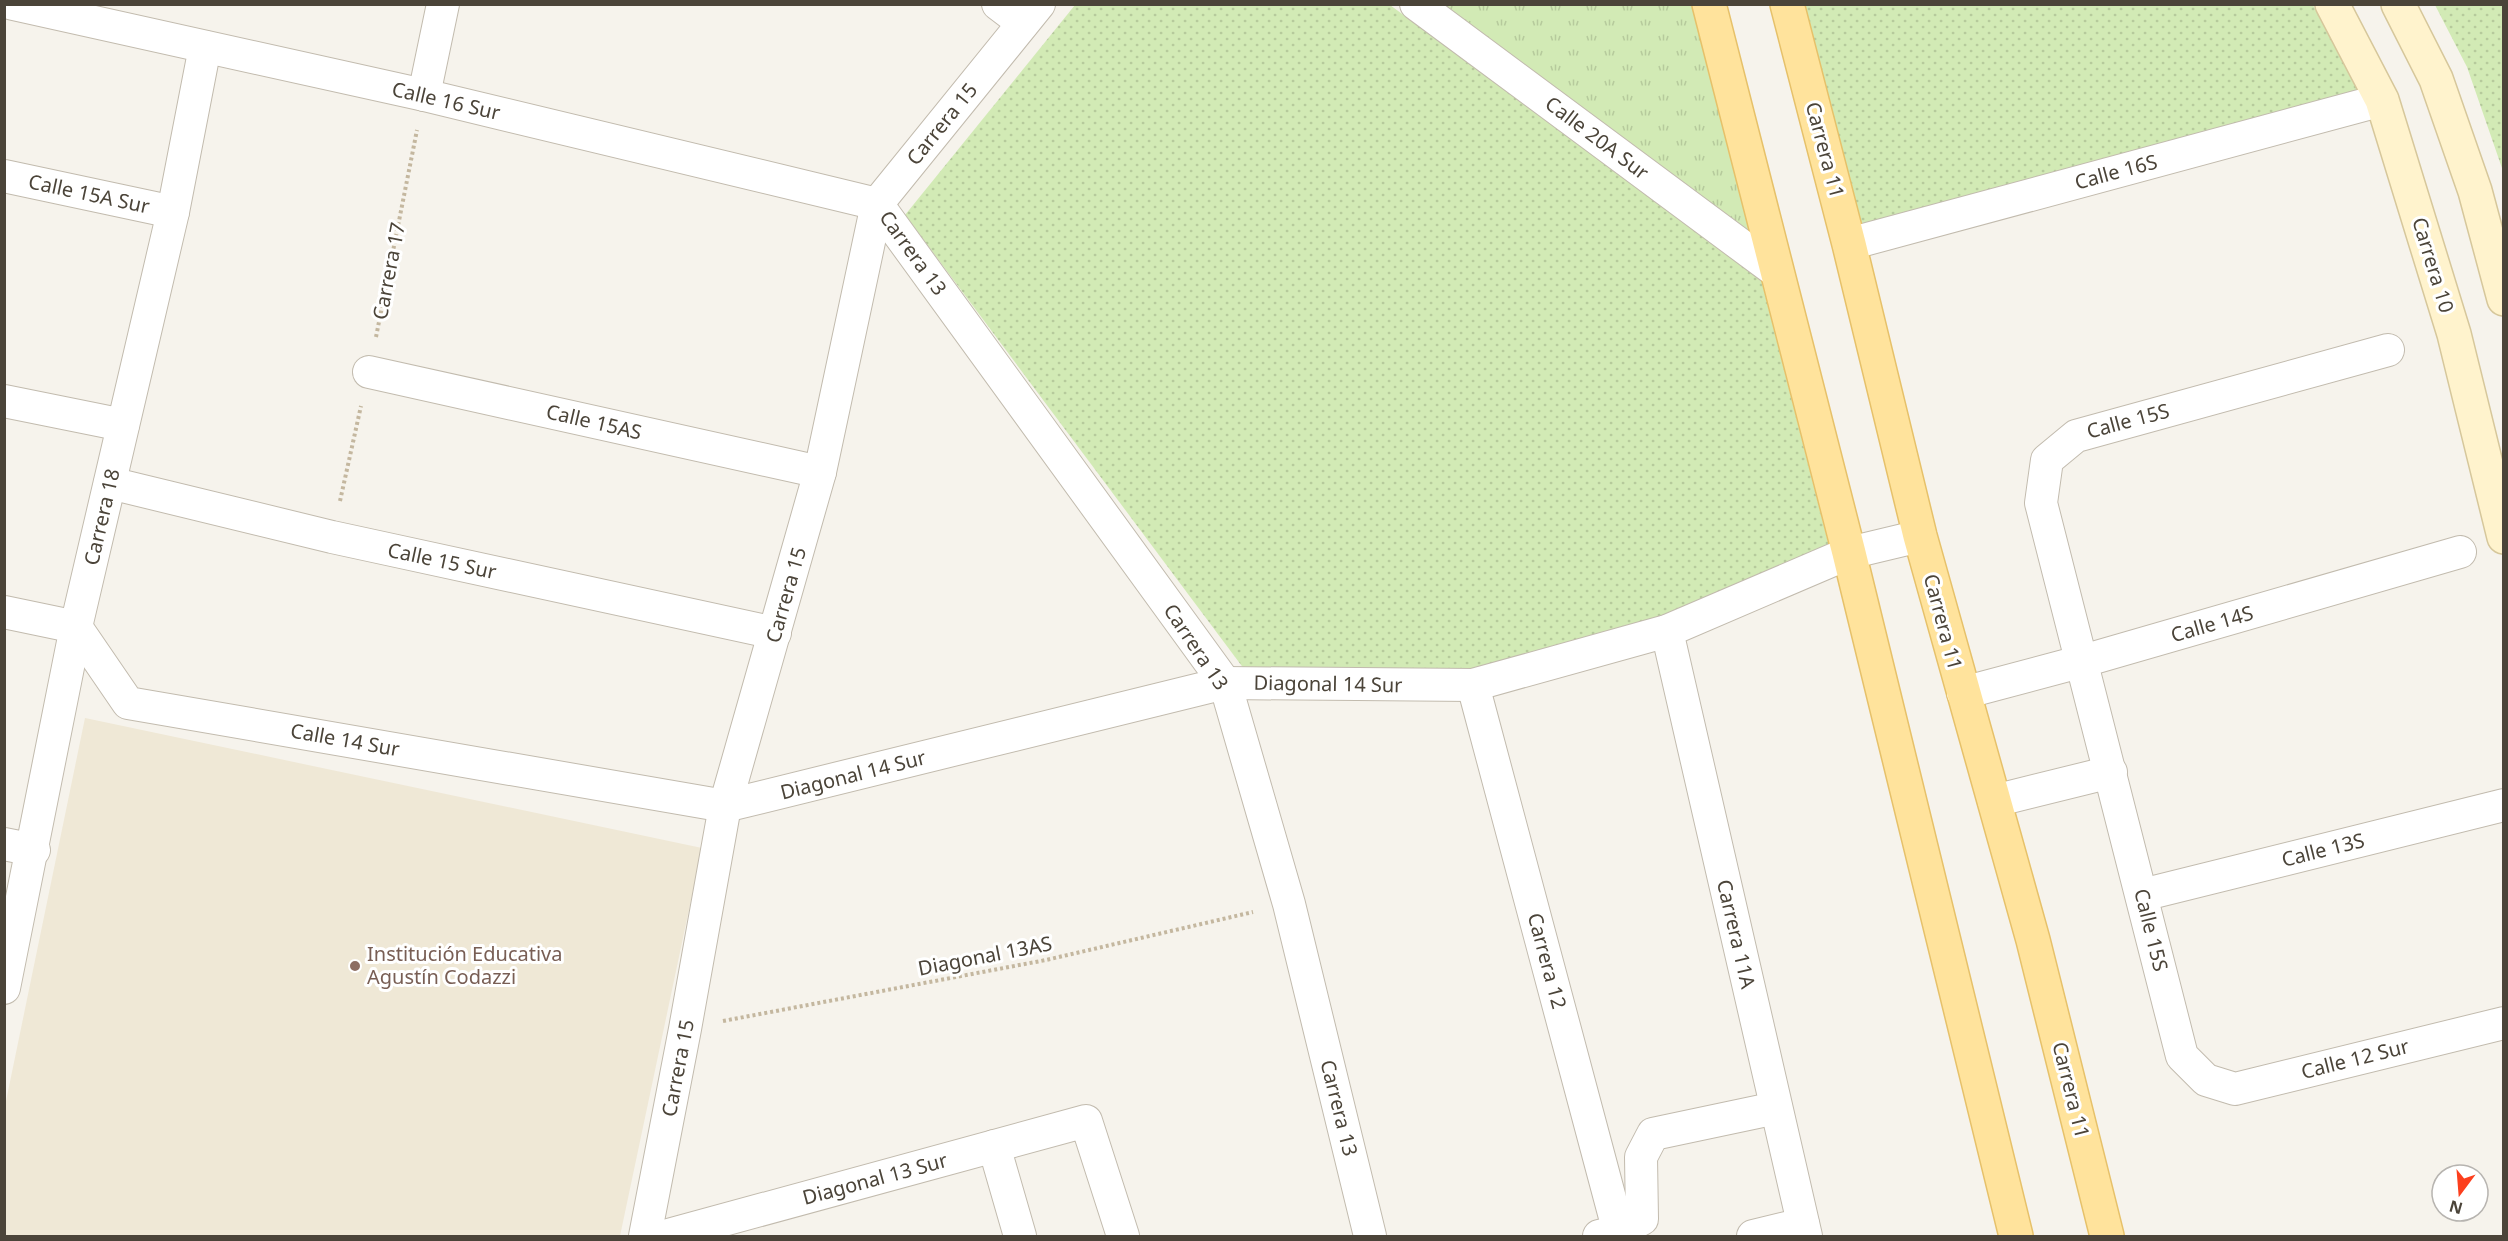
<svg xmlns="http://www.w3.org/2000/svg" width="2508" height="1241" font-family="'Noto Sans',sans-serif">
<defs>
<pattern id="grass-tufts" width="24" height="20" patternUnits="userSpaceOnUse" patternTransform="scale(1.5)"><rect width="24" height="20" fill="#d2eab5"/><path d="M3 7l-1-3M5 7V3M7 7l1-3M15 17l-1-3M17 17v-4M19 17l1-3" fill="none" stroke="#b6ca9c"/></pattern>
<pattern id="park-dots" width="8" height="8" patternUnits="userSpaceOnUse" patternTransform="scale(1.5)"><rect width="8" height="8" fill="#d2eab5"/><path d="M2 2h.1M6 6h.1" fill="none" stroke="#b6ca9c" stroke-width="1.8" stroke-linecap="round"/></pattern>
</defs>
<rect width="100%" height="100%" fill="#f6f3ec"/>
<polygon fill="#efe8d6" points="85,718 702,848 620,1236 5,1236 5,1106"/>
<polygon fill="url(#grass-tufts)" points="1434,5 1694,5 1756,243"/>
<g fill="url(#park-dots)">
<polygon points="1075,5 1390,5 1761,279 1829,546 1655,620 1471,672 1253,681 905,215"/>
<polygon points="1803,5 2313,5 2358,90 1851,233"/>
<polygon points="2435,5 2503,5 2503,171 2467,67"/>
</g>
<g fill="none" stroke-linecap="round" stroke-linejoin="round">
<defs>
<g id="street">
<polyline points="13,4 424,95 877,204 1225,683 1289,904 1370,1236"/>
<polyline points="998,4 1023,23"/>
<polyline points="1416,4 1777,272"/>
<polyline points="424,95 443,4"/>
<polyline points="4,176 173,212"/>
<polyline points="1849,244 2382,100"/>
<polyline points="2388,350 2076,436 2047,460 2041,503 2182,1056 2206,1080 2235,1089 2504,1023"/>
<polyline points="369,372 820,472"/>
<polyline points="4,401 123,425"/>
<polyline points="110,483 332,537 775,633"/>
<polyline points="4,612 76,627 128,703 725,806 1225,683 1473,685 1667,631 1849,553 1920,536"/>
<polyline points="1667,631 1806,1236"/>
<polyline points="1473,685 1620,1236"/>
<polyline points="1963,693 2083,661 2460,552"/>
<polyline points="1994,801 2111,772"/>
<polyline points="4,844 34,850"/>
<polyline points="2142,895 2504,805"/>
<polyline points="4,988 76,627 173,212 205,47"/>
<polyline points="994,1146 1020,1236"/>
<polyline points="645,1236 685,1029 725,806 820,472 877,204 1039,4"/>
<polyline points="665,1236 1086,1121 1123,1236"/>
<polyline points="1599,1236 1619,1231 1642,1219 1641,1157 1653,1134 1776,1108"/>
<polyline points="1753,1236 1803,1224"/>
</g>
<g id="secondary">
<polyline points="2332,4 2382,100 2454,334 2504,537"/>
<polyline points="2398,4 2436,79 2475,191 2504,299"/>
</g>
<g id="primary">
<polyline points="1709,4 1849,553 2016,1236"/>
<polyline points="1787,4 1849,244 1920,536 2033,940 2107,1236"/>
</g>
</defs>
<use href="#street" stroke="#c2bbae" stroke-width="34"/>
<use href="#secondary" stroke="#d6c79b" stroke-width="36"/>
<use href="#primary" stroke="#e6c16a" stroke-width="36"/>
<g stroke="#c4b79f" stroke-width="4" stroke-dasharray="3 3" stroke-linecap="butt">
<polyline points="376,337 417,130"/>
<polyline points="340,501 361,406"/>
<polyline points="723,1021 1046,960 1253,912"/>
</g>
<use href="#street" stroke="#fff" stroke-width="32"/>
<use href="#secondary" stroke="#fff3cd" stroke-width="33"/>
<use href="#primary" stroke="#ffe39c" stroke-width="33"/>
</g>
<circle fill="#8d6e63" stroke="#fff" stroke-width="2" cx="355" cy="966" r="6"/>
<g text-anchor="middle" stroke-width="6" stroke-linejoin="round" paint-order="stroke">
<g font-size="20" fill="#4b4439" stroke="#fff">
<text transform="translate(446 101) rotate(13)" y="7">Calle 16 Sur</text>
<text transform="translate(942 124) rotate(-51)" y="7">Carrera 15</text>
<text transform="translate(1597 138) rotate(37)" y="7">Calle 20A Sur</text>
<text transform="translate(1825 150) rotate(75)" y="7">Carrera 11</text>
<text transform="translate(2116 172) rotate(-15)" y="7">Calle 16S</text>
<text transform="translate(89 194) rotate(12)" y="7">Calle 15A Sur</text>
<text transform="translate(913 253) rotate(54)" y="7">Carrera 13</text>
<text transform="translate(2433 265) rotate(73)" y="7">Carrera 10</text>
<text transform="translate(389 271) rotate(-79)" y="7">Carrera 17</text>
<text transform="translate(2128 421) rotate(-15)" y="7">Calle 15S</text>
<text transform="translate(594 422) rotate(13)" y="7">Calle 15AS</text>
<text transform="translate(102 517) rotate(-77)" y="7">Carrera 18</text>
<text transform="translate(442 561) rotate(12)" y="7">Calle 15 Sur</text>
<text transform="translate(786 595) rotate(-74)" y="7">Carrera 15</text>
<text transform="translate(1943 622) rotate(75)" y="7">Carrera 11</text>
<text transform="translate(2212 624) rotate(-16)" y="7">Calle 14S</text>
<text transform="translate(1196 647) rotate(56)" y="7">Carrera 13</text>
<text transform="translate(1328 684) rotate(1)" y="7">Diagonal 14 Sur</text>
<text transform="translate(345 740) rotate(10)" y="7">Calle 14 Sur</text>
<text transform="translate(853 775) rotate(-14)" y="7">Diagonal 14 Sur</text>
<text transform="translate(2323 850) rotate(-14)" y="7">Calle 13S</text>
<text transform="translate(2151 930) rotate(76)" y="7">Calle 15S</text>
<text transform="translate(1736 934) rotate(77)" y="7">Carrera 11A</text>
<text transform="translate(985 956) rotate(-11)" y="7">Diagonal 13AS</text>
<text transform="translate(1547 961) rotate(75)" y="7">Carrera 12</text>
<text transform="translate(2355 1059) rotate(-14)" y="7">Calle 12 Sur</text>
<text transform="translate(678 1068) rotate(-79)" y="7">Carrera 15</text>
<text transform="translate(2071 1090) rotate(76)" y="7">Carrera 11</text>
<text transform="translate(1339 1108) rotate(76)" y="7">Carrera 13</text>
<text transform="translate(875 1179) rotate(-15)" y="7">Diagonal 13 Sur</text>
</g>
<g font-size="20" fill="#785e54" stroke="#fff" text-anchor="start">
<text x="367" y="961">Institución Educativa<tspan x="367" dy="23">Agustín Codazzi</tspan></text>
</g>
</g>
<rect width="2508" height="1241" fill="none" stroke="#4b4439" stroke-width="12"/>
<g transform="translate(2460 1193) rotate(196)"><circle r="28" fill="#ffffff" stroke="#b7b4b0" stroke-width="1.5"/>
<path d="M0-4.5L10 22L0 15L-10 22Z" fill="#fc3f1d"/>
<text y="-9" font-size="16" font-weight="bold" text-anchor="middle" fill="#4b4439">N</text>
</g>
</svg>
